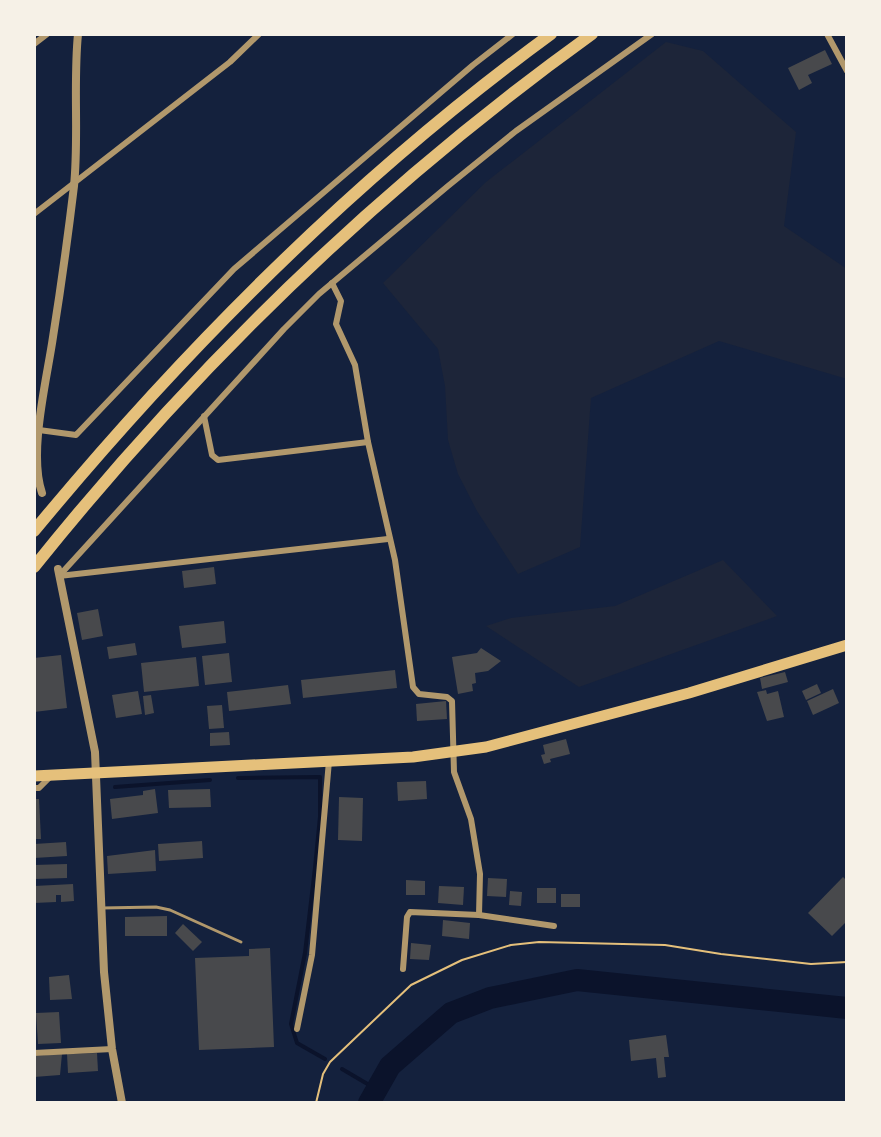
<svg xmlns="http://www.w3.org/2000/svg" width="881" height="1137" font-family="'PT Sans',sans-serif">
<rect width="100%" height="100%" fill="#14213d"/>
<g fill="#1d2539">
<polygon points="666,42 703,51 796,132 784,226 847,269 847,379 719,341 591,398 580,547 518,574 477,511 458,474 448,440 445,386 438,349 383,283 486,182"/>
<polygon points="723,560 777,616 579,687 486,626 511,618 615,606"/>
</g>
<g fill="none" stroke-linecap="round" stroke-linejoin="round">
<g stroke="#0b132b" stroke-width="4">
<polyline points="238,778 320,777 320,817 315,868 305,953 291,1024 297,1043 325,1059"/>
<polyline points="115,787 210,780"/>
<polyline points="342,1069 376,1089"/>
</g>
<polyline stroke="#0b132b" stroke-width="22" points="369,1103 390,1066 451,1013 490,998 577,980 847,1008"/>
</g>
<g fill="#48494c">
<polygon points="825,50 832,64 808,75 812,83 799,90 788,68"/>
<polygon points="214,567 216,584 184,588 182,571"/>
<polygon points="98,609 103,636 82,640 77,613"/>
<polygon points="224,621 226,643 182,648 179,626"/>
<polygon points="135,643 137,655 109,659 107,647"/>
<polygon points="481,648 501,661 488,671 475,673 476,683 472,684 473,691 458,694 452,657 477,653"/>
<polygon points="229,653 232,682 205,685 202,656"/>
<polygon points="61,655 67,708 34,712 34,658"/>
<polygon points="196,657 199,686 144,692 141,663"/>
<polygon points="395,670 397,688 303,698 301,680"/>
<polygon points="785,672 788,682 762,689 760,678"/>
<polygon points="817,684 821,693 806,700 802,691"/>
<polygon points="288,685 291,704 229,711 227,692"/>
<polygon points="833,689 839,703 813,715 807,701"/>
<polygon points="766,690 767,694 778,691 784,717 767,721 757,692"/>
<polygon points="138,691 142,714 116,718 112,695"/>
<polygon points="151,695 154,713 145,715 143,696"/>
<polygon points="446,701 447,719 417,721 416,704"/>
<polygon points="222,705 224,728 209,729 207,706"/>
<polygon points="229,732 230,745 210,746 210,733"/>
<polygon points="566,739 570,754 550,759 551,762 544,764 541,755 545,754 543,745"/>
<polygon points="426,781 427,799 398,801 397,782"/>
<polygon points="155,789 158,813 112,819 110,799 143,795 143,791"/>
<polygon points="210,789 211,807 169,808 168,790"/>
<polygon points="339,797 363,798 362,841 338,840"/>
<polygon points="34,799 39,799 41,839 34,839"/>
<polygon points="202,841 203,858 159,861 158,844"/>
<polygon points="66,842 67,856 34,858 34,844"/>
<polygon points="155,850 156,871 108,874 107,856"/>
<polygon points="67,864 67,878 34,879 34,865"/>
<polygon points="843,877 847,881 847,921 832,936 808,913"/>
<polygon points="488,878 507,879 506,897 487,896"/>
<polygon points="406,880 425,881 425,895 406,895"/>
<polygon points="73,884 74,901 61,902 61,895 56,895 56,902 34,903 34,886"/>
<polygon points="439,886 464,887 463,905 438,903"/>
<rect x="537" y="888" width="19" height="15"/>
<polygon points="510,891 522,892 521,906 509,905"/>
<rect x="561" y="894" width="19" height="13"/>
<polygon points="167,916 167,936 125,936 125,917"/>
<polygon points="443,920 470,923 469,939 442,936"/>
<polygon points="183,924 202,942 193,951 175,933"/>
<polygon points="411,943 431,945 429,960 410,959"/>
<polygon points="270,948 274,1047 199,1050 195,958 249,956 249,949"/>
<polygon points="69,975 72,999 50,1000 49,977"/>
<polygon points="59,1012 61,1043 38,1044 36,1013"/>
<polygon points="666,1035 669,1057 664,1057 666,1077 658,1078 656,1058 631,1061 629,1040"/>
<polygon points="97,1053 98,1071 68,1073 67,1054"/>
<polygon points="62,1054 60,1075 34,1077 34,1056"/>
</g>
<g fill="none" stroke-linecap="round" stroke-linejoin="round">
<polyline stroke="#e5c07b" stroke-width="2" points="316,1103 323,1074 330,1062 411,985 462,960 511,945 539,942 665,945 721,954 811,964 847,962"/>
<polyline stroke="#b1986c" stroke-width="3" points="102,908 156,907 170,910 241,942"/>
<g stroke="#b1986c" stroke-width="6">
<polyline points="827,34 847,71"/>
<polyline points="34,44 47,34"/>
<polyline points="34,214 230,62 259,34"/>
<polyline points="332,283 341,301 336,324 355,365 368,442 395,560 413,687 419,694 447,697 452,701 454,772 471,819 480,874 479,915"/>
<polyline points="204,416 212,455 218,460 368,442"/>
<polyline points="39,430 76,435 234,269 473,65 513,34"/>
<polyline points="59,576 284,329 319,294 448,186 516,131 652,34"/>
<polyline points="59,576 388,539"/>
<polyline points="34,788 39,788 50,777"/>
<polyline points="403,969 407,917 410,912 479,915 554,926"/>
<polyline points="297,1029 312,955 329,761"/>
<polyline points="34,1053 112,1049"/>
</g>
<g stroke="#b1986c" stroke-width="8">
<path d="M 42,493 C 28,453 47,379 53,337 C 61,287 68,236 74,186 C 79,136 73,85 78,34"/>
<polyline points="58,569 95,752 104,972 112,1049 122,1103"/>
</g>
<polyline stroke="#e5c07b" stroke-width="11" points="34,776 413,757 486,747 689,693 847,645"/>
<g stroke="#e5c07b" stroke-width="12">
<path d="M 34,531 C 186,347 358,175 551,34"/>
<path d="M 34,567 C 196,365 382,185 592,34"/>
</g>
</g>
<rect width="881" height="1137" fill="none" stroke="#f6f1e7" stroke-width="72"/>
</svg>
